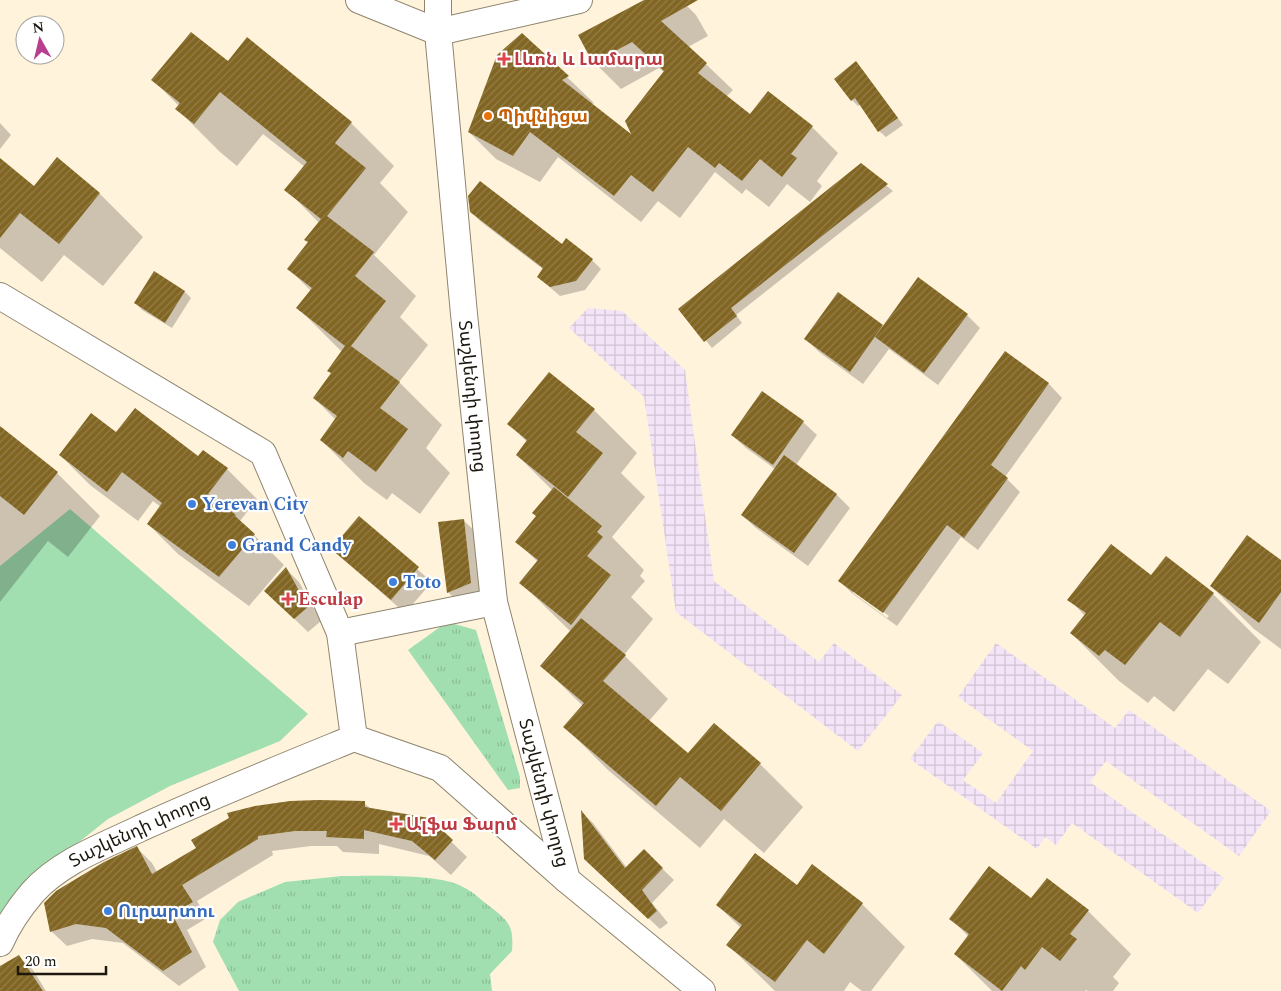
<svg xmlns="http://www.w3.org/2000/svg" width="1281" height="991" font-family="Spectral,'Noto Sans Armenian',serif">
<defs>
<pattern id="industrial-grid" width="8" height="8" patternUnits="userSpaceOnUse" patternTransform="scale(1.25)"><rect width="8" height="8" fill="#f3e4f7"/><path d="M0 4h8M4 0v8" fill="none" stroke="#d0c3d3"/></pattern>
<pattern id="grass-tufts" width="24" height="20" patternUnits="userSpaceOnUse" patternTransform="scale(1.25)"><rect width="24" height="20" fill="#a1deb0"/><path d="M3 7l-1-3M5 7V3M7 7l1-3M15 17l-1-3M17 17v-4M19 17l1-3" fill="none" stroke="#8abe96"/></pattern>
<pattern id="building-hatch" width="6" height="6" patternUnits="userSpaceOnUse" patternTransform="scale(1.25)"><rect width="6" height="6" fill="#816521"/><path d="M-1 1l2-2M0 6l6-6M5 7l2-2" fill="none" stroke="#927e4e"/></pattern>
</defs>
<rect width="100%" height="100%" fill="#fff3db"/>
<g fill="url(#industrial-grid)">
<polygon points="588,308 622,311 685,370 714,581 819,662 834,643 902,695 858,751 676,612 644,397 569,328"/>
<polygon points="996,643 1115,728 1129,710 1271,811 1239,856 1106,761 1090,782 1224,878 1198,913 1072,823 1056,845 1045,837 1037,849 910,759 938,721 983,753 963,780 996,803 1033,751 958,697"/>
</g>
<g fill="url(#grass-tufts)">
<polygon points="447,622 476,630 520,777 520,788 508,790 408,650"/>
<path d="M 342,876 C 371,876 440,873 463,887 C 472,891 480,899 488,905 C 508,921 514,924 512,951 L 490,974 L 492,991 L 239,991 L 213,942 L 220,920 L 238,902 L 285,882 Z"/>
</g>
<polygon fill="#a1deb0" points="70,509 308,714 280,741 170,786 108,819 35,877 0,913 0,566"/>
<g fill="#0003" fill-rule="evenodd">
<polygon points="647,0 681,0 696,15 708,36 688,47 733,90 726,97 750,116 812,127 838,153 817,181 822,186 810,202 787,184 769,207 746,189 742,194 715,172 680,218 658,201 641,222 558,157 540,182 496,159 469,132 522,34 594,103 592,104 635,138 664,72 659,68 621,89 594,62"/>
<polygon points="228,63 351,123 394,166 380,183 408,212 374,255 416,296 400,317 428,345 399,382 442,425 426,448 450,473 420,514 392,493 387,500 364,483 321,440 336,420 314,398 332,374 342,352 298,308 311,291 289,269 309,243 319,223 286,189 305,167 263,134 237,166 220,152 177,109 179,106 153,80"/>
<polygon points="862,69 903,125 886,137 879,131 861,104 858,106 852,100"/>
<polygon points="0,123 11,135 0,149"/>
<polygon points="57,159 100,194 143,237 103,286 64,255 42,282 0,248 0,160 34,187"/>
<polygon points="861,165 893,191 736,315 742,323 712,348 680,309"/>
<polygon points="471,211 562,246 592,260 601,269 585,290 560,296 538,277 544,270 480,221"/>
<polygon points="155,273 185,292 191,298 172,328 142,310 136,303"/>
<polygon points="838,294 883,327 967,315 980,328 938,385 889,349 863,384 819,352 806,339"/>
<path d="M 1005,353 L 1049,384 L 1062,398 L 1005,477 L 1020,492 L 978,550 L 961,537 L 897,626 L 853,594 L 839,581 ZM 853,590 L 889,616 L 887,618 L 853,593 Z"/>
<polygon points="763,393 803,422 817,435 796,465 837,495 850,508 808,566 756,528 742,515 775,469 746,448 732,435"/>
<polygon points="594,410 637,453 621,473 645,497 612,537 644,570 640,576 645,581 631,597 653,619 624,655 668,699 649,721 688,755 714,725 760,764 803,807 764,853 724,819 700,848 608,770 565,727 583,706 542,666 571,632 521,583 538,562 517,542 538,516 552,490 517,455 527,442 509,424"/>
<polygon points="116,434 198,458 227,469 257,499 240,521 284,565 249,606 178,554 148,524 161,507 153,501 138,521 90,485 60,455"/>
<polygon points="0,445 57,473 100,516 68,557 48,541 0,602"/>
<polygon points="359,518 432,582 405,613 332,549"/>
<polygon points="463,520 477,533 484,597 461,605 448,592"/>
<polygon points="1281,562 1281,649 1254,629 1211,586"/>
<polygon points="286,569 299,582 321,621 308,632 279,604"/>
<polygon points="1151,577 1213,594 1261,642 1228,684 1208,669 1174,712 1154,696 1148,703 1119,681 1071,633 1085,616 1069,599"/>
<polygon points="364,803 371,809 429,820 467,857 451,875 429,856 379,844 379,854 343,852 337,846 311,846 272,851 273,855 197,901 207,918 187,930 206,967 179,986 123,943 92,939 67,946 51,931 137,848 152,863 157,872 198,849"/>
<polygon points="583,813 593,823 627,868 644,851 674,880 652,903 668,923 660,929 597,870"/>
<polygon points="797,887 862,904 905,947 871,991 862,991 850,982 844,991 775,991 728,945 741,928 717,905"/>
<polygon points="1031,900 1088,911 1131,954 1113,977 1119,983 1113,991 1088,991 1086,990 1085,991 992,991 955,954 969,937 951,919"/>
<polygon points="19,957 33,970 46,991 0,991 0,978"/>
</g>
<g fill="url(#building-hatch)">
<polygon points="644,0 698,0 661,21 707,63 698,73 750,114 768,91 813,126 791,154 797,158 782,177 760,159 742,181 719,163 715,168 688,147 653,192 631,175 614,196 530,132 513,156 468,132 497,55 522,33 569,76 562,80 631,134 625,121 664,71 632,42 593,63 578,35"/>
<polygon points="191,32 228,61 247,37 352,122 335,143 366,168 327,216 374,252 355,276 386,301 351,346 400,382 380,408 408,429 376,472 348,451 343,458 320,440 337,416 313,398 331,373 327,371 345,346 296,308 312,288 287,269 308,242 304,240 321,219 284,190 307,162 220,92 194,124 175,109 180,103 151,80"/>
<polygon points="856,61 898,118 878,132 855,98 851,101 834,79"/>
<polygon points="57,157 100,193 59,244 20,213 0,238 0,158 34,186"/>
<polygon points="861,163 888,184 731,308 737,316 704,342 678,309"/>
<polygon points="480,181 562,244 566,238 593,259 576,281 550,287 537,277 543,268 470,212 468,196"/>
<polygon points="154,271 185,291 165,323 134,303"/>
<polygon points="918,277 968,314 924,373 875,337"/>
<polygon points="838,292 883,325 850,372 804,339"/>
<polygon points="1005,351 1049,383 991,465 1008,478 964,538 947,525 883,613 838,581"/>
<polygon points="549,372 595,409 576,432 603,453 568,497 516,455 527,440 507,424"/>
<polygon points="762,391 804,421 773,465 731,435"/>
<polygon points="135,408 198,456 203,450 228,468 208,494 236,515 235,516 255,534 219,577 147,524 162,503 122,472 107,492 59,455 91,413 116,432"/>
<polygon points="0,426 58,472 24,515 0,496"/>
<polygon points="784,455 837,494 794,553 741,515"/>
<polygon points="554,487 602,526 597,532 603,537 587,556 611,575 571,625 519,583 538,560 515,542 536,516 532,513"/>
<polygon points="359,516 419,567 391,600 331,549"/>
<polygon points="464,519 471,583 447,593 438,522"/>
<polygon points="1247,535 1281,560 1281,592 1259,623 1210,586"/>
<polygon points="1111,544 1151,575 1166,556 1214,593 1180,637 1160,622 1125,665 1105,650 1099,656 1070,633 1086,613 1067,600"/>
<polygon points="286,567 308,607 294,619 264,591"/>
<polygon points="581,618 626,655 603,681 688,753 714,723 761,763 721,811 680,777 656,806 563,727 584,703 540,666"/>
<polygon points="318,800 365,801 365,807 429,818 453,840 435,860 412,841 364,830 364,839 326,837 327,831 295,831 258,836 258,839 182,885 193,902 172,914 192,952 163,971 106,928 76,924 50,932 44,903 56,891 104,862 137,846 152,874 196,848 191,840 229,818 227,813 255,806 290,801"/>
<polygon points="581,810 625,868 644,849 663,868 642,890 657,911 648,919 584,859"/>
<polygon points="755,853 797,885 812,864 863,903 824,954 807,940 775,982 726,945 742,925 716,905"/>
<polygon points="989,866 1031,898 1047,878 1089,910 1070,934 1077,939 1060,961 1042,947 1025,970 1021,966 1002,991 954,954 969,934 949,919"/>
<polygon points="19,955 43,991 0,991 0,966"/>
</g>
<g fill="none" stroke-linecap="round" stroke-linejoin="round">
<defs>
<g id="minor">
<polyline points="359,0 438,32"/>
<path id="s1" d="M 438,0 L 438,32 L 464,314 L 494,602 L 567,880"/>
<polyline points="438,32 579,0"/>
<polyline points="0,296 263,453 340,633 354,738"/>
<polyline points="340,633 494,602"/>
<path id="s2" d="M 0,943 C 8,925 20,907 33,892 C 61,861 104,846 141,828 C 211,796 283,767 354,738 L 440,768 L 567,880 L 702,991"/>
</g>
</defs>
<use href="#minor" stroke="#8f856f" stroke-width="28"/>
<use href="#minor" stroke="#fff" stroke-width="26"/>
</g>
<g fill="#e0444e" stroke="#fff" stroke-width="2">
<path d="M501.5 51.5h5v5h5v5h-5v5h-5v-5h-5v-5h5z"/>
<path d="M285.5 591.5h5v5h5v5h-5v5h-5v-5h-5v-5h5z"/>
<path d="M393.5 816.5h5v5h5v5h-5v5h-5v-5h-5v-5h5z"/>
</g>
<circle fill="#e8710a" stroke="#fff" stroke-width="2" cx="488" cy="116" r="5"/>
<g fill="#3f7fe0" stroke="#fff" stroke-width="2">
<circle cx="192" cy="504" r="5"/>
<circle cx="232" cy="545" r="5"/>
<circle cx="393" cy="582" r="5"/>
<circle cx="108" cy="911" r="5"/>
</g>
<g text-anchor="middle" stroke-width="4.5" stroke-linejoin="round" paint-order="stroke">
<g font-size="18" font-weight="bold" fill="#be3a42" stroke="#fff" text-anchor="start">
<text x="514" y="65">Լևոն և Լամարա</text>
<text x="298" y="605">Esculap</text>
<text x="406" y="830">Ալֆա Ֆարմ</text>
</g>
<g font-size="18" font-weight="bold" fill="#c56008" stroke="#fff" text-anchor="start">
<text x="498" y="122">Պիվնիցա</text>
</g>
<g font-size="18" fill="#1c180f" stroke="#fff">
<text dy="6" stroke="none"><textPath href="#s1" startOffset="398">Տաշկենդի փողոց</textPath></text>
<text dy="6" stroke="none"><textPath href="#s1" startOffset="802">Տաշկենդի փողոց</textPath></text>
<text dy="6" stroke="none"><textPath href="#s2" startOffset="185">Տաշկենդի փողոց</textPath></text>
</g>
<g font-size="18" font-weight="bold" fill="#366cbe" stroke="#fff" text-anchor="start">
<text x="202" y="510">Yerevan City</text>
<text x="242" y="551">Grand Candy</text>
<text x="403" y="588">Toto</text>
<text x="118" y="917">Ուրարտու</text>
</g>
</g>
<g transform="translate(40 40) rotate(352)"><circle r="24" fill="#ffffff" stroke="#a4a39f"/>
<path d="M0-4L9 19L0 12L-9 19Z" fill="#b83e90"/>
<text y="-8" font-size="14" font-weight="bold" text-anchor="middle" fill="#1c180f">N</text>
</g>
<path d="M18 966v8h88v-8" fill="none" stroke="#1c180f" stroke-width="2.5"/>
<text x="25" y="966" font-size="15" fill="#1c180f" stroke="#ffffff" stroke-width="4" paint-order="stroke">20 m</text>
</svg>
